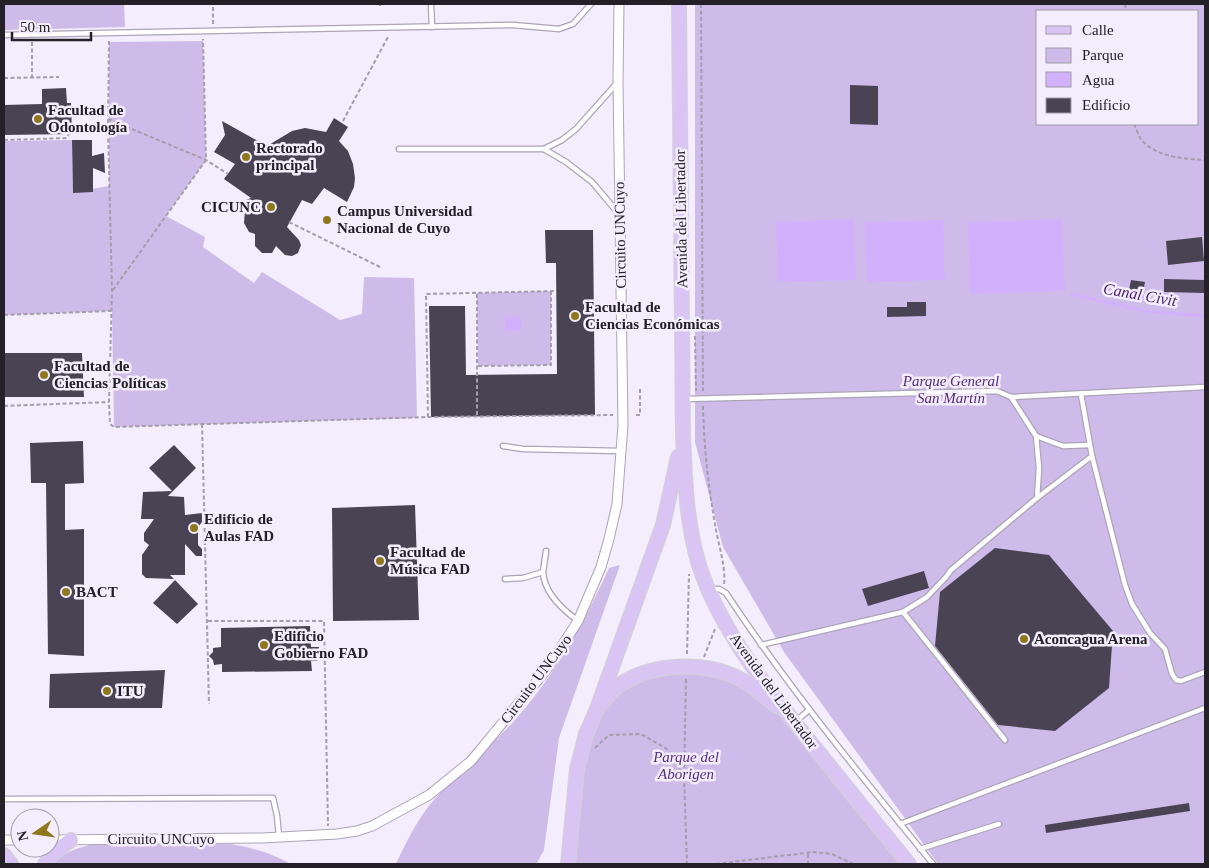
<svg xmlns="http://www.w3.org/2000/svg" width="1209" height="868" font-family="'Times New Roman',serif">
<rect width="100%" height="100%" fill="#f4edfd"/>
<g fill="#cfbbea" fill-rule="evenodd">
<polygon points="4,4 124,4 125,27 4,30"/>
<path d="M 695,4 L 1205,4 L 1205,864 L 938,864 L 784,652 L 723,547 L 695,442 ZM 1038,11 L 1198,11 L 1198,124 L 1038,124 Z"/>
<polygon points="203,41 206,160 166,216 205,237 203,247 254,283 262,272 340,320 362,314 364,277 414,278 417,418 114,427 112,311 4,315 4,141 72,140 73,192 109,186 109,42"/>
<polygon points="551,291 551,365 478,366 477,293"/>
<path d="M 620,565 L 559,738 L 544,850 L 537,863 L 396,864 C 404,846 414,827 425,811 C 450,778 485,752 513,722 C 554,677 584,623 609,568 Z"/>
<polygon points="708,668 768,699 909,864 568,864 577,769 597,709 630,680"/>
<path d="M 231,844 C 253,848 271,853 291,864 L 51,864 C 62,853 75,849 90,845 Z"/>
</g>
<g fill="#d2b1fc">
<polygon points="854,219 856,280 778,282 776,222"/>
<polygon points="1062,219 1065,291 970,294 968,222"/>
<polygon points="943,220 945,280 867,282 865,222"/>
<polygon points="521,316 521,331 505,331 505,317"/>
</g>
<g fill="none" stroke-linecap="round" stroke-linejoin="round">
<polyline stroke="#d2b1fc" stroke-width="3" points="1072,294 1145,311 1205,316"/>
</g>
<g fill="#4a4354">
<polygon points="850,85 878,86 878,125 850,124"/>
<polygon points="66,88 67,103 71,103 72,134 4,135 4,105 42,104 42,89"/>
<polygon points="334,118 348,127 339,141 348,151 353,164 355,178 354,187 347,202 324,188 312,204 302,200 287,227 299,240 301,245 298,253 292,256 285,255 276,246 272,253 262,253 255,246 255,234 249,232 244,223 245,210 243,201 251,198 224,179 235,164 214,152 225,135 222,121 267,146 292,131 305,128 326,132"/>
<polygon points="72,140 92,140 92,156 104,153 105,173 93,168 93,192 73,193"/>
<polygon points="545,230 593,230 595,415 431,417 429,306 465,306 466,375 557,374 556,263 546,263"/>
<polygon points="1202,237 1204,261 1168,265 1166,241"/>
<polygon points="1164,279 1205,280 1205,293 1164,292"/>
<polygon points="1131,280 1145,282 1142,298 1128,295"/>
<polygon points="907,302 926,302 926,316 887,317 887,307 907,307"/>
<polygon points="4,353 82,353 84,397 4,397"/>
<polygon points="83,441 84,483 65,484 65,530 84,529 84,656 48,654 46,483 31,483 30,443"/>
<polygon points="174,445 196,468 168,496 184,497 185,515 202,513 202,522 198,527 198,545 202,549 202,556 196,556 185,544 185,575 170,575 174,579 146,578 142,574 142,555 149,545 144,541 144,533 154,519 141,519 143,492 172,491 149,468"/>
<polygon points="415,505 419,620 333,621 332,508"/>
<polygon points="995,548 1049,555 1113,631 1109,688 1055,731 998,725 935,646 940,592"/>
<polygon points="924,571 929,588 868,606 862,589"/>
<polygon points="175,580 198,604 177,624 153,603"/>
<polygon points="310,626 311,647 319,647 319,652 323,654 317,661 311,661 312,671 222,672 222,664 214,665 213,660 209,656 213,652 213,648 221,647 221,628"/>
<polygon points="165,670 162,708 49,708 50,674"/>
<polygon points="1189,803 1190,811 1046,833 1045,825"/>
</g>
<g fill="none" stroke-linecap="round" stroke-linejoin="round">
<defs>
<g id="lane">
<polyline points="431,4 432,27"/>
<polyline points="4,35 513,25 559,29 573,24 591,4"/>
<polyline points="399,149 544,149 562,140 576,129 618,82"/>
<polyline points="544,149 566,162 592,182 619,214"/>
<polyline points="1081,394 1092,456 1125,585 1132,604 1150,633 1165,649 1172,674 1176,680 1181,681 1205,672"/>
<polyline points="1011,397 1205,387"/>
<polyline points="685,399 997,391 1011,397 1036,436 1039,468 1037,498"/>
<polyline points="1036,436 1063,446 1090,445"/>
<polyline points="503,446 523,449 620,451"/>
<path d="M 543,572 C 544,593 562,609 577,620"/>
<polyline points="505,579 523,578 543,572 546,551"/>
<path d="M 710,589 L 719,589 L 726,593 C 788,687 861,776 933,864"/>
<polyline points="903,612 1005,740"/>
<polyline points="761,645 903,612 927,597 946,577 951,570 1037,498 1092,456"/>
<polyline points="795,722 809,710"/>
<polyline points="4,799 273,798 277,816 279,836"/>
<polyline points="900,824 1205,708"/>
<polyline points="920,849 999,824"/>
</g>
<g id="street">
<polyline points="4,840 20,840"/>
<polyline points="50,840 262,838 337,834 357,831 372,826 429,795 471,761 547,669 578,621 601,567 609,539 617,504 623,425 618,82 619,4"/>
</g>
<g id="primary">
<path d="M 679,4 L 683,434 C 685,478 686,522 699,565 C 720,631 773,696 816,749 C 847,788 878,826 909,864"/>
<path d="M 602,703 C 607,697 612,690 618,686 C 647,665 696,661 729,674 C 746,680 763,695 777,706"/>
<polyline points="4,855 11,864"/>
<polyline points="45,864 54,853 71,840"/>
<polyline points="568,864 577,769 586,734 597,709 663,525 678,457"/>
</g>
</defs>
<use href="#lane" stroke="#aca4b7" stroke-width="7"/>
<use href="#street" stroke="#aca4b7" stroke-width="11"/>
<use href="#primary" stroke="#d3d2d4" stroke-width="16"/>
<g stroke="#a39eaa" stroke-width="2" stroke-dasharray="4 2.5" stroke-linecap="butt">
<polyline points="380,4 380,6"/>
<polyline points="701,4 703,391"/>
<polyline points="1125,4 1126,11"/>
<polyline points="213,24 213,4"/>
<polyline points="109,41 108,127 112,291 109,402 110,424 114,427 428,417 613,415"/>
<polyline points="32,42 32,77"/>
<polyline points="4,78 59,77"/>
<polyline points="108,119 206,160 228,174"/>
<polyline points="343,121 389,35"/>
<path d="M 1134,124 C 1136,128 1138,134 1140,138 C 1154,157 1184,159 1205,160"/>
<polyline points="4,140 67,138 71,129 108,127"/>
<polyline points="289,222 380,267"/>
<polyline points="113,290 206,160 203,39"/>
<polyline points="4,315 111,311"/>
<polyline points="695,336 696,391"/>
<polyline points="478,366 551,365 551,291"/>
<polyline points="4,406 109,402"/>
<path d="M 703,406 C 704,446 708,485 715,524 C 718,544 726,565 724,585"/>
<polyline points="477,415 477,293"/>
<polyline points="636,415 640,415 640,389"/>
<polyline points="428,417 426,294 556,291"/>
<polyline points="202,424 209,704"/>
<polyline points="208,621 324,621 328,826"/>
<polyline points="687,654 689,574"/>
<polyline points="704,657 715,629"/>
<polyline points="686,679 684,776 687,864"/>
<polyline points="595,748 609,735 641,734 667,749 684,776"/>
<polyline points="808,854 808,864"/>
<polyline points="716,864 813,852 832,854 853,864"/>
</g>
<use href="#lane" stroke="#fff" stroke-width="4.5"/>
<use href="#street" stroke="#fff" stroke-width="9"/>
<use href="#primary" stroke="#d9c4f3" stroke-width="14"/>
</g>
<g fill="#8e771c" stroke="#f4edfd" stroke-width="2">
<circle cx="38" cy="119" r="5"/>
<circle cx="246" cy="157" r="5"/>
<circle cx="271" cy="207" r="5"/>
<circle cx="327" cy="220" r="5"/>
<circle cx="575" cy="316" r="5"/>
<circle cx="44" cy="375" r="5"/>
<circle cx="194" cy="528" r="5"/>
<circle cx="380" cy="561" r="5"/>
<circle cx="66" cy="592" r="5"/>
<circle cx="1024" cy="639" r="5"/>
<circle cx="264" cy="645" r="5"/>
<circle cx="107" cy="691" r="5"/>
</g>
<g text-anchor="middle" stroke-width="5" stroke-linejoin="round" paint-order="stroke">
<g font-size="15" font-weight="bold" fill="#232027" stroke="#f4edfd" text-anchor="start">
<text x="48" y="115">Facultad de<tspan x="48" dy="17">Odontología</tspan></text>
<text x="256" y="153">Rectorado<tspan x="256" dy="17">principal</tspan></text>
<text x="261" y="212" text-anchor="end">CICUNC</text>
<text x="337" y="216">Campus Universidad<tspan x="337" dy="17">Nacional de Cuyo</tspan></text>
<text x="585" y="312">Facultad de<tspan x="585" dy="17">Ciencias Económicas</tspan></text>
<text x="54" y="371">Facultad de<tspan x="54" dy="17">Ciencias Políticas</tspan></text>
<text x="204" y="524">Edificio de<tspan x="204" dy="17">Aulas FAD</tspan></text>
<text x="390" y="557">Facultad de<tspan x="390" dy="17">Música FAD</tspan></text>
<text x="76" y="597">BACT</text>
<text x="274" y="641">Edificio<tspan x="274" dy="17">Gobierno FAD</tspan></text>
<text x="1034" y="644">Aconcagua Arena</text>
<text x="117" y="696">ITU</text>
</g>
<g font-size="15" fill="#232027" stroke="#f4edfd">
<text transform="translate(681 219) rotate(-91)" y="5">Avenida del Libertador</text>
<text transform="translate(620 235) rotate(-91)" y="5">Circuito UNCuyo</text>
<text transform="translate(536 679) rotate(-53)" y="5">Circuito UNCuyo</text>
<text transform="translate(774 691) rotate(54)" y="5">Avenida del Libertador</text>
<text x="161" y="844">Circuito UNCuyo</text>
</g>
<g font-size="15" font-style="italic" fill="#582c81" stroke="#f4edfd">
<text x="951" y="386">Parque General<tspan x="951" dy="17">San Martín</tspan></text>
<text x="686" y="762">Parque del<tspan x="686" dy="17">Aborigen</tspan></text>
</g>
<g font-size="16" font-style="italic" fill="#4a1d72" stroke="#f4edfd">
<text transform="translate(1140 294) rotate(10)" y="6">Canal Civit</text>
</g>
</g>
<rect width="1209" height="868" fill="none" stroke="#232027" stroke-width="10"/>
<rect x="1036" y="10" width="162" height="115" fill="#f4edfd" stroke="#a09ba7"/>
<rect x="1046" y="26" width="25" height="8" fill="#d9c4f3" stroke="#a09ba7"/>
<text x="1082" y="35" font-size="15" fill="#232027">Calle</text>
<rect x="1046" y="48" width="25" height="15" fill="#cfbbea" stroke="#a09ba7"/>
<text x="1082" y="60" font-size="15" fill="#232027">Parque</text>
<rect x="1046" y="72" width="25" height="15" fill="#d2b1fc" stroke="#a09ba7"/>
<text x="1082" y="85" font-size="15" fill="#232027">Agua</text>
<rect x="1046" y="98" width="25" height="15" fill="#4a4354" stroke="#a09ba7"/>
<text x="1082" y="110" font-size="15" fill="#232027">Edificio</text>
<g transform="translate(35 833) rotate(257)"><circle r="24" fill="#f4edfd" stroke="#a09ba7"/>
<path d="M0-4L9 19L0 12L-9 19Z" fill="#8e771c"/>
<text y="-8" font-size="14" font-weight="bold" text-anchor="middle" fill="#232027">N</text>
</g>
<path d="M12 32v8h79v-8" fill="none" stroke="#232027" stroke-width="2.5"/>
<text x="20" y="32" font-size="15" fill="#232027" stroke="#f4edfd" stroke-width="4" paint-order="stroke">50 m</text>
</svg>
